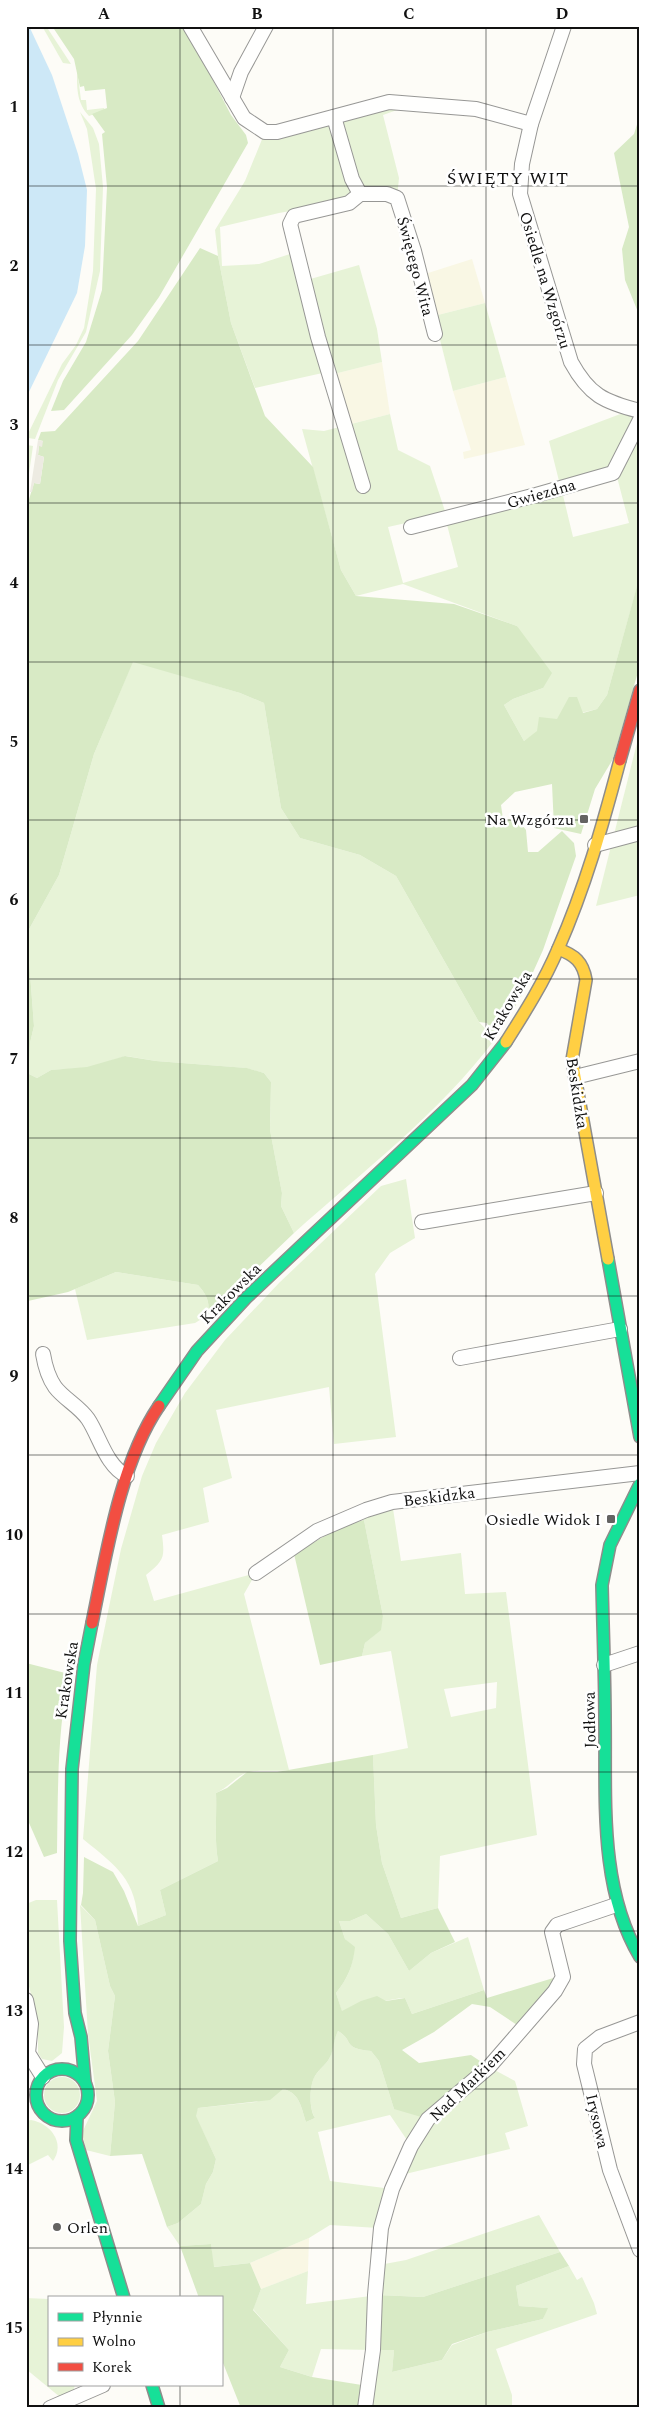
<svg xmlns="http://www.w3.org/2000/svg" width="666" height="2434" font-family="Spectral,serif">
<rect width="100%" height="100%" fill="#fdfcf7"/>
<g fill="#f9f7e4">
<polygon points="472,259 485,303 434,316 425,274"/>
<polygon points="382,362 390,414 347,425 334,374"/>
<polygon points="506,377 525,445 464,459 463,452 471,450 453,391"/>
<polygon points="309,2238 308,2271 261,2289 250,2263"/>
</g>
<g fill="#e7f3d7" fill-rule="evenodd">
<polygon points="42,26 46,26 71,64 63,63"/>
<path d="M 77,69 L 81,100 L 86,100 L 87,110 L 104,108 L 105,110 L 89,116 C 76,102 77,87 77,69 Z"/>
<polygon points="389,102 414,104 383,115 399,178 397,198 387,194 279,213 220,227 222,266 259,264 290,254 313,334 327,372 255,388 231,323 218,256 215,230 245,181 265,132"/>
<polygon points="80,112 93,128 99,144 103,187 100,271 86,332 58,380 35,439 28,438 27,445 33,446 26,494 26,438 62,364 76,345 84,328 93,271 96,189 87,129"/>
<polygon points="359,265 377,329 382,362 334,374 307,280"/>
<polygon points="485,303 506,377 453,391 434,316"/>
<polygon points="623,413 638,417 612,468 560,485 549,441"/>
<polygon points="390,414 398,450 430,466 446,514 388,527 403,583 458,567 446,521 562,491 573,537 629,523 617,477 640,428 640,576 607,695 597,709 557,719 524,741 504,705 513,699 543,688 517,626 403,584 356,596 341,570 302,429 324,431"/>
<path d="M 133,661 L 240,693 L 264,703 L 281,808 L 300,838 L 360,855 L 396,876 L 479,1022 L 495,1039 C 440,1113 362,1172 294,1233 L 281,1206 L 282,1193 L 270,1130 L 271,1082 L 264,1073 L 246,1068 L 156,1061 L 126,1056 L 87,1068 L 51,1070 L 37,1078 L 29,1074 L 30,1043 L 34,1026 L 27,933 L 59,875 L 94,754 Z"/>
<polygon points="640,731 640,895 596,906"/>
<path d="M 406,1179 L 415,1238 L 390,1253 L 375,1274 L 396,1437 L 334,1444 L 329,1387 L 216,1410 L 232,1478 L 203,1488 L 209,1522 L 162,1535 C 165,1558 164,1560 146,1575 L 154,1601 L 256,1573 L 244,1594 L 289,1770 C 277,1772 255,1769 246,1773 C 235,1777 228,1788 216,1793 C 217,1815 214,1838 218,1861 L 160,1890 L 166,1915 L 138,1926 C 137,1879 116,1866 83,1839 L 97,1665 L 121,1549 L 142,1476 L 156,1443 L 185,1393 L 225,1340 L 279,1283 L 381,1186 Z"/>
<path d="M 116,1272 L 198,1285 C 207,1295 210,1302 208,1315 L 195,1323 L 87,1340 L 75,1289 Z"/>
<path d="M 392,1502 L 401,1561 L 461,1553 L 465,1594 L 506,1592 L 537,1835 L 440,1856 L 438,1908 L 401,1918 L 382,1863 L 376,1825 L 373,1755 L 408,1748 L 391,1651 L 362,1656 L 365,1643 L 380,1630 L 383,1616 L 364,1520 L 366,1510 ZM 497,1682 L 496,1708 L 451,1717 L 444,1689 Z"/>
<polygon points="36,1900 57,1900 64,2027 62,2053 52,2061 42,2059 38,2053 38,2023 26,1974 26,1904"/>
<polygon points="80,1905 95,1920 110,1986 115,1996 108,2051 115,2102 110,2156 86,2150 82,2133 97,2101 88,2034"/>
<path d="M 366,1914 L 388,1934 L 409,1971 L 431,1953 L 468,1937 L 484,1990 L 412,2014 L 405,1998 C 397,1998 392,2000 385,2001 C 361,2002 364,1999 342,2012 L 336,1993 C 348,1978 353,1966 354,1948 L 345,1939 L 339,1921 L 350,1921 Z"/>
<path d="M 338,2031 C 355,2041 341,2048 371,2051 L 379,2061 L 394,2109 L 489,2067 L 515,2081 L 528,2126 L 505,2133 L 510,2149 L 401,2175 L 411,2146 L 390,2115 L 318,2132 L 330,2181 L 392,2189 L 378,2228 L 330,2225 L 309,2238 L 250,2263 L 213,2267 L 211,2244 L 180,2246 L 167,2227 L 178,2223 L 201,2204 L 206,2184 L 213,2172 L 216,2159 L 195,2115 L 198,2108 L 256,2102 L 283,2089 C 300,2093 301,2107 306,2122 L 315,2118 C 309,2109 309,2085 315,2076 C 319,2069 327,2064 330,2057 C 333,2050 333,2040 338,2031 Z"/>
<circle cx="62" cy="2095" r="18"/>
<path d="M 31,2120 C 50,2123 66,2143 53,2161 L 48,2155 L 26,2166 L 26,2121 Z"/>
<polygon points="539,2215 560,2252 423,2297 378,2295 379,2265 406,2260"/>
<polygon points="569,2266 577,2280 582,2277 594,2303 597,2314 496,2349 512,2395 512,2408 365,2408 373,2350 321,2349 312,2377 280,2367 289,2350 253,2309 261,2289 308,2271 306,2304 371,2296 374,2350 394,2350 392,2372 442,2360 452,2345 487,2332 543,2319 547,2308 519,2306 516,2286"/>
<polygon points="26,2298 49,2299 49,2385 75,2385 73,2392 60,2397 26,2369"/>
</g>
<g fill="#d8eac5">
<polygon points="52,26 185,26 231,115 246,135 248,143 159,297 132,335 64,410 51,411 63,381 86,342 102,290 107,187 102,134 105,132 92,114 107,108 105,89 85,91 84,86 80,87 74,59"/>
<polygon points="640,115 640,317 625,280 622,249 629,227 614,153 634,134"/>
<path d="M 200,248 L 218,256 L 231,323 L 265,416 L 313,467 L 341,570 L 356,596 L 454,604 L 517,626 L 552,673 L 543,688 L 513,699 L 504,705 L 524,741 L 537,731 L 539,717 L 557,719 L 569,697 L 577,697 L 583,713 L 597,709 L 607,695 L 640,575 L 640,665 L 613,759 L 595,789 L 581,834 L 554,828 L 552,784 L 515,792 L 501,805 L 503,819 L 518,820 L 526,830 L 528,852 L 538,852 L 562,831 L 574,843 L 576,856 L 543,950 L 525,990 L 495,1039 L 487,1023 L 479,1022 L 396,876 L 360,855 L 300,838 L 281,808 L 264,703 L 240,693 L 133,662 L 94,754 L 59,875 L 27,933 L 34,1026 L 30,1043 L 29,1074 L 37,1078 L 51,1070 L 87,1067 L 125,1056 L 156,1061 L 247,1068 L 264,1073 L 271,1082 L 270,1130 L 282,1193 L 281,1206 L 294,1233 L 208,1315 C 210,1302 207,1295 198,1285 L 116,1272 L 68,1292 L 28,1301 L 26,1299 L 26,509 L 34,483 L 40,484 L 44,457 L 38,455 L 39,446 L 43,441 L 38,440 L 41,432 L 55,431 L 138,341 Z"/>
<polygon points="364,1520 383,1616 381,1630 365,1643 362,1656 320,1665 294,1554 342,1526"/>
<path d="M 26,1663 L 69,1674 C 57,1733 58,1793 57,1853 L 44,1857 L 26,1816 Z"/>
<path d="M 373,1755 L 376,1825 L 382,1863 L 401,1918 L 438,1908 L 455,1942 L 431,1953 L 409,1971 L 388,1934 L 366,1914 L 350,1921 L 339,1921 L 345,1939 L 355,1947 C 353,1966 348,1978 336,1993 L 342,2011 L 361,2001 L 377,1996 L 386,2001 L 405,1998 L 412,2014 L 484,1990 L 487,1998 L 560,1976 L 520,2027 L 490,2007 L 472,2004 L 434,2032 L 402,2050 L 419,2063 L 471,2055 L 489,2067 L 428,2119 L 394,2109 L 379,2061 L 371,2051 C 341,2048 355,2041 338,2031 C 333,2041 334,2050 330,2057 C 327,2064 319,2069 315,2076 C 309,2086 309,2109 315,2118 L 306,2122 C 301,2107 300,2093 283,2089 L 270,2100 L 198,2108 L 196,2116 L 216,2159 L 213,2172 L 206,2184 L 201,2204 L 178,2223 L 167,2227 L 142,2154 L 110,2156 L 115,2102 L 108,2051 L 115,1996 L 110,1986 L 95,1920 L 81,1905 L 83,1893 L 84,1857 L 113,1872 L 124,1891 L 138,1926 L 166,1915 L 160,1890 L 218,1861 C 214,1838 217,1815 216,1793 L 227,1788 L 247,1772 L 277,1772 Z"/>
<polygon points="211,2244 214,2267 250,2263 261,2289 253,2310 289,2350 280,2367 312,2377 368,2386 365,2408 241,2408 221,2358 221,2298 199,2298 180,2246"/>
<polygon points="560,2252 569,2266 516,2286 519,2306 548,2308 543,2319 487,2332 452,2344 442,2360 392,2372 394,2350 373,2350 378,2295 423,2297"/>
</g>
<polygon fill="#edebe2" points="38,440 43,441 42,447 39,446 38,455 44,457 40,484 34,483 32,492 30,492"/>
<polygon fill="#cde8f7" points="26,26 29,26 52,75 78,154 87,190 85,246 77,293 26,398"/>
<g fill="none" stroke-linecap="round" stroke-linejoin="round">
<defs>
<g id="street">
<polyline points="190,26 244,118 265,132 277,132 389,102 476,109 531,124"/>
<path d="M 564,26 L 531,124 L 522,164 L 520,194 L 571,362 C 589,395 604,402 640,411"/>
<polyline points="232,98 241,72 266,26"/>
<polyline points="334,117 352,179 360,194 387,194 397,198 414,251 435,334"/>
<polyline points="360,194 349,203 294,216 290,224 318,337 363,486"/>
<polyline points="411,527 536,495 613,473 640,420"/>
<polyline points="595,845 640,833"/>
<polyline points="575,1077 640,1061"/>
<polyline points="422,1222 596,1193"/>
<path d="M 43,1354 C 45,1366 48,1377 55,1387 C 64,1399 79,1406 88,1419 C 100,1437 106,1466 127,1476"/>
<polyline points="460,1358 620,1329"/>
<polyline points="256,1573 317,1531 366,1510 392,1502 640,1473"/>
<polyline points="604,1665 640,1653"/>
<polyline points="26,2000 31,2024 28,2053 43,2077"/>
<polyline points="640,2022 600,2037 585,2049 584,2064 610,2170 640,2250"/>
<polyline points="50,2408 103,2385"/>
<polyline points="365,2408 373,2350 375,2295 381,2228 392,2189 411,2146 428,2119 489,2067 555,1991 563,1977 552,1932 557,1925 616,1905"/>
</g>
<g id="fast">
<polyline points="608,1259 640,1437"/>
<polyline points="159,1406 197,1351 246,1298 472,1085 506,1042"/>
<path d="M 640,1484 L 610,1545 L 602,1585 C 603,1631 605,1677 605,1722 C 606,1799 599,1889 640,1957"/>
<circle cx="62" cy="2095" r="26"/>
<polyline points="85,2082 81,2037 75,2013 70,1941 72,1769 84,1664 92,1623"/>
<polyline points="77,2117 76,2140 124,2298"/>
<polyline points="152,2385 159,2408"/>
</g>
<g id="slow">
<path d="M 558,949 C 575,955 583,962 586,980 L 572,1060 L 608,1259"/>
<path d="M 506,1042 C 525,1012 544,982 558,949 C 585,888 603,824 620,760"/>
</g>
<g id="jam">
<polyline points="620,760 640,690"/>
<path d="M 92,1623 C 106,1556 120,1463 159,1406"/>
</g>
</defs>
<use href="#street" stroke="#979795" stroke-width="16"/>
<use href="#fast" stroke="#8e8d8b" stroke-width="14"/>
<use href="#slow" stroke="#8e8d8b" stroke-width="14"/>
<use href="#jam" stroke="#8e8d8b" stroke-width="14"/>
<use href="#street" stroke="#fffffe" stroke-width="14"/>
<use href="#fast" stroke="#16e098" stroke-width="11"/>
<use href="#slow" stroke="#ffcf43" stroke-width="11"/>
<use href="#jam" stroke="#f24e42" stroke-width="11"/>
</g>
<path fill="none" stroke="#111" stroke-width="1" stroke-opacity="0.55" d="M 180,26 L 180,2298M 333,26 L 333,2408M 486,26 L 486,2408M 26,186 L 640,186M 26,345 L 640,345M 26,503 L 640,503M 26,662 L 640,662M 26,820 L 640,820M 26,979 L 640,979M 26,1138 L 640,1138M 26,1296 L 640,1296M 26,1455 L 640,1455M 26,1614 L 640,1614M 26,1772 L 640,1772M 26,1931 L 640,1931M 26,2089 L 640,2089M 26,2248 L 640,2248M 180,2385 L 180,2408"/>
<g fill="#646362" stroke="#fff" stroke-width="2">
<rect x="579" y="814" width="10" height="10" rx="2.5"/>
<rect x="606" y="1514" width="10" height="10" rx="2.5"/>
<circle cx="57" cy="2227" r="5"/>
</g>
<g text-anchor="middle" stroke-width="5" stroke-linejoin="round" paint-order="stroke">
<g font-size="16" fill="#111" stroke="#fff">
<text transform="translate(416 266) rotate(75)" y="6">Świętego Wita</text>
<text transform="translate(546 280) rotate(73)" y="6">Osiedle na Wzgórzu</text>
<text transform="translate(541 493) rotate(-16)" y="6">Gwiezdna</text>
<text transform="translate(507 1005) rotate(-59)" y="6">Krakowska</text>
<text transform="translate(578 1093) rotate(81)" y="6">Beskidzka</text>
<text transform="translate(230 1293) rotate(-45)" y="6">Krakowska</text>
<text transform="translate(439 1496) rotate(-7)" y="6">Beskidzka</text>
<text transform="translate(66 1680) rotate(-81)" y="6">Krakowska</text>
<text transform="translate(589 1720) rotate(-91)" y="6">Jodłowa</text>
<text transform="translate(467 2084) rotate(-44)" y="6">Nad Markiem</text>
<text transform="translate(598 2121) rotate(77)" y="6">Irysowa</text>
</g>
<g font-size="16" fill="#111" stroke="#fff" text-anchor="end">
<text x="574" y="825">Na Wzgórzu</text>
<text x="601" y="1525">Osiedle Widok I</text>
<text x="67" y="2233" text-anchor="start">Orlen</text>
</g>
<g font-size="18" letter-spacing="1" fill="#111" stroke="#fff">
<text x="508" y="184">ŚWIĘTY WIT</text>
</g>
</g>
<rect width="666" height="2434" fill="none" stroke="#ffffff" stroke-width="55"/>
<rect x="48" y="2296" width="175" height="90" fill="#ffffff" stroke="#a0a0a0"/>
<rect x="58" y="2313" width="25" height="8" fill="#16e098" stroke="#a0a0a0"/>
<text x="92" y="2322" font-size="15" fill="#111111">Płynnie</text>
<rect x="58" y="2338" width="25" height="8" fill="#ffcf43" stroke="#a0a0a0"/>
<text x="92" y="2346" font-size="15" fill="#111111">Wolno</text>
<rect x="58" y="2363" width="25" height="8" fill="#f24e42" stroke="#a0a0a0"/>
<text x="92" y="2372" font-size="15" fill="#111111">Korek</text>
<rect x="28" y="28" width="610" height="2378" fill="none" stroke="#111" stroke-width="2"/>
<g font-size="16" text-anchor="middle" font-weight="bold" fill="#111">
<text x="104" y="19">A</text>
<text x="257" y="19">B</text>
<text x="409" y="19">C</text>
<text x="562" y="19">D</text>
<text x="14" y="112">1</text>
<text x="14" y="271">2</text>
<text x="14" y="430">3</text>
<text x="14" y="588">4</text>
<text x="14" y="747">5</text>
<text x="14" y="905">6</text>
<text x="14" y="1064">7</text>
<text x="14" y="1223">8</text>
<text x="14" y="1381">9</text>
<text x="14" y="1540">10</text>
<text x="14" y="1698">11</text>
<text x="14" y="1857">12</text>
<text x="14" y="2016">13</text>
<text x="14" y="2174">14</text>
<text x="14" y="2333">15</text>
</g>
</svg>
